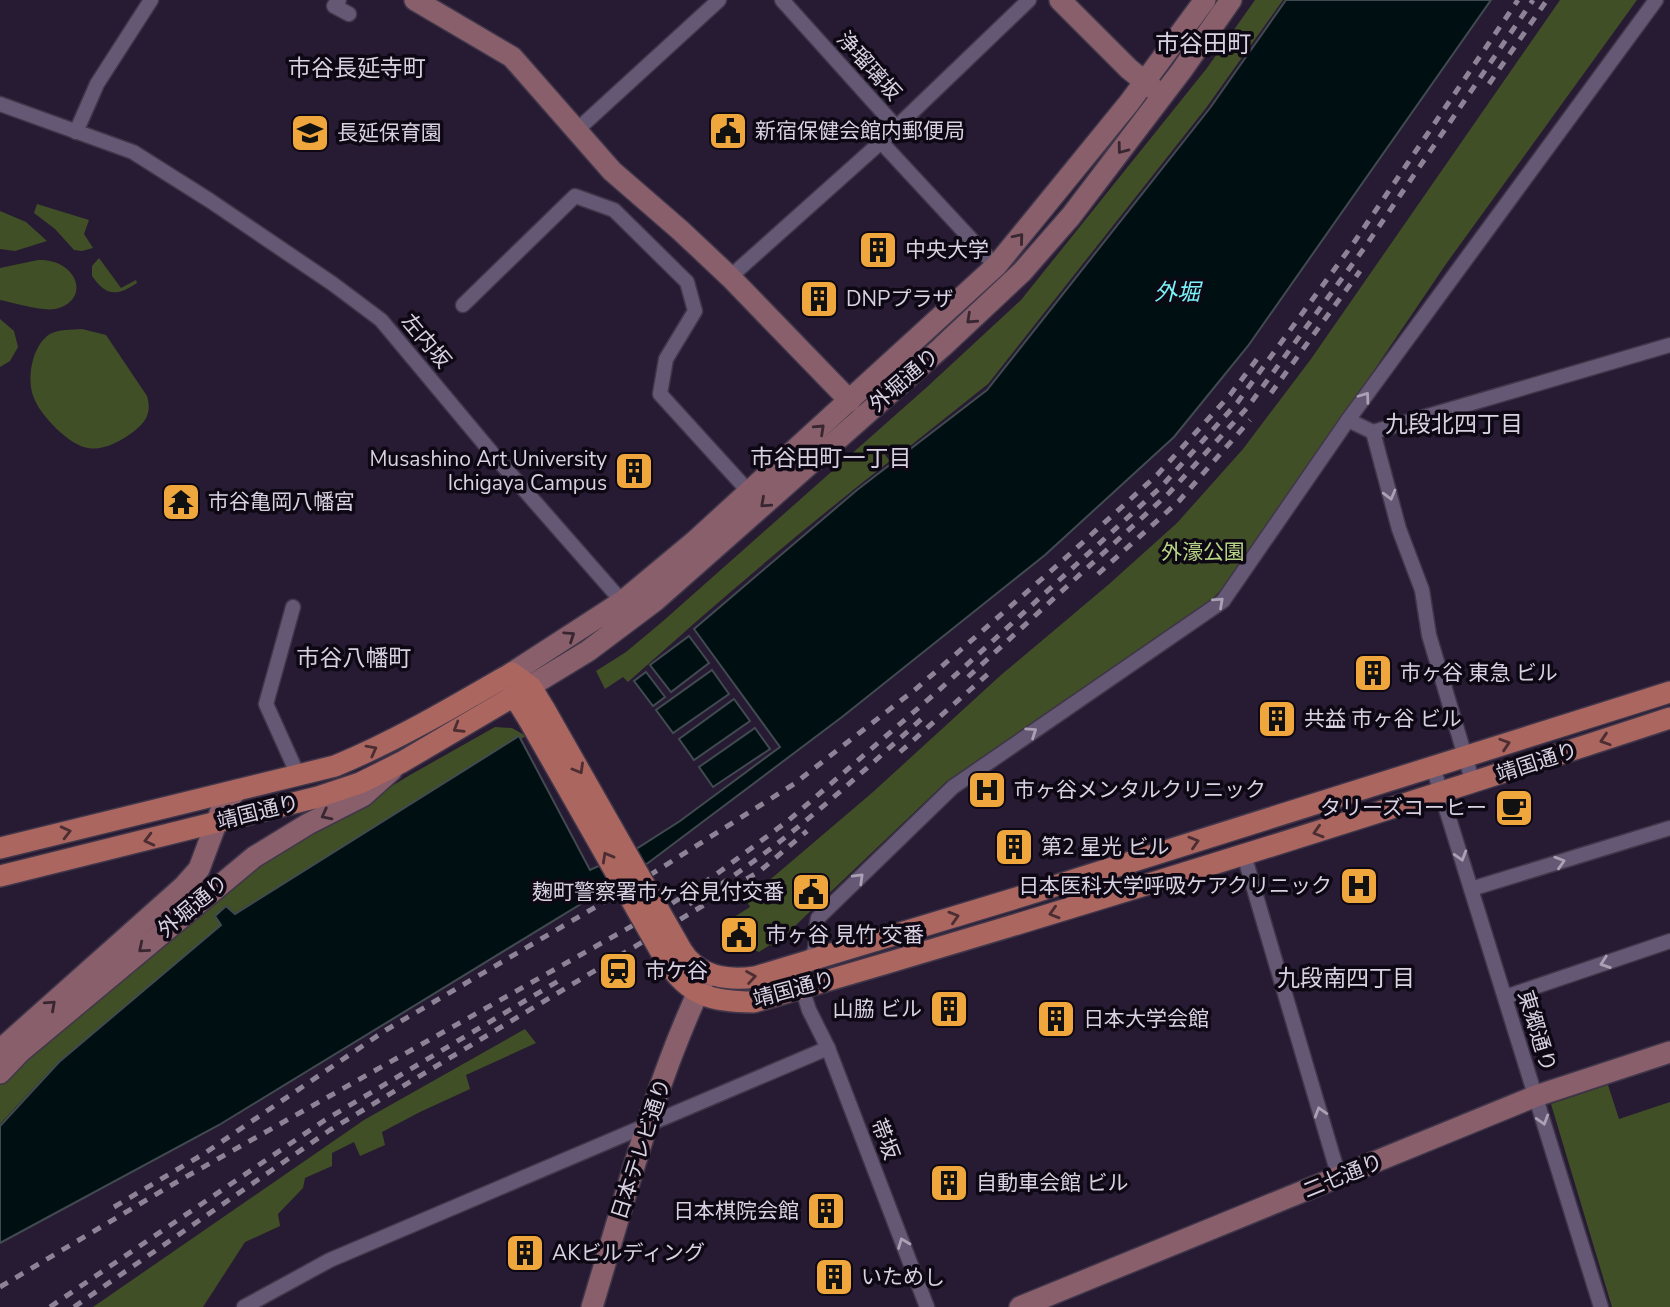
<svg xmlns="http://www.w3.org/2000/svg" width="1670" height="1307" font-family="'Nunito Sans','Noto Sans JP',sans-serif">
<rect width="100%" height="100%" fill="#271b33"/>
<g fill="#404f26">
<path d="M 1255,0 L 1283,0 L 1206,108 L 988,384 L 895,458 L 888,451 L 885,455 L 890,461 C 800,531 713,606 628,682 L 623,677 L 605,689 L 596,671 L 626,652 L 662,622 L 927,387 L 1021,300 L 1207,68 Z"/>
<polygon points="1560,0 1637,0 1446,264 1234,577 1213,598 947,781 774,946 770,945 759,952 720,937 723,924 750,907 746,900 873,792 1001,675 1108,585 1177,523 1243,449 1311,359"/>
<polygon points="37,204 89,220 84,234 93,248 82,251 74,250 55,229 34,213"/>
<polygon points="0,211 26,222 47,241 15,251 0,249"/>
<path d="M 99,258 L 121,288 L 136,280 L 137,283 C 117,296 107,297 92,276 L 92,266 Z"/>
<path d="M 38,260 C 75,258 92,297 59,308 C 46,313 15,303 0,300 L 0,268 Z"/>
<polygon points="0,319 14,331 18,347 10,361 0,367"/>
<path d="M 82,329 L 106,335 L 147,396 C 152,413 146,422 133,432 C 121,441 103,451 88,448 C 70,446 40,415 34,398 C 26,379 32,345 50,334 C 59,329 72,330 82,329 Z"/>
<polygon points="495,727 512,728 526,736 235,913 226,905 215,916 221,925 58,1062 0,1124 0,1077 263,864 410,775"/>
<polygon points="525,1029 536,1043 466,1075 470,1089 420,1112 382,1132 385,1145 360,1156 354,1142 332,1153 332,1166 305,1178 303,1188 278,1214 280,1226 245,1242 203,1307 93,1307 364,1120"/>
<polygon points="1608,1085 1619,1119 1670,1102 1670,1307 1612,1307 1551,1104"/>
</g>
<g fill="#001012" stroke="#414a50" stroke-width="2">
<polygon points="1286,0 1491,0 1248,346 1174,437 1045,555 842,717 648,863 219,1125 0,1243 0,1126 59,1062 221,925 215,916 226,906 235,914 519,736 590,870 636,849 680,821 780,747 694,629 857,490 987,390 1210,108"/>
<polygon points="689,636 709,663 671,692 650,665"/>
<polygon points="712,670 729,694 673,733 656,710"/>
<polygon points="646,672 665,697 653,706 634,681"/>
<polygon points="734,699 750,721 694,760 679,739"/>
<polygon points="755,728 770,749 713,787 699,767"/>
</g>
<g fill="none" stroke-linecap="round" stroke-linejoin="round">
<defs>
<g id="street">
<polyline points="339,0 334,6 349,14"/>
<polyline points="782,0 897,128"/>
<polyline points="0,104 133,152 209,200 333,284 381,320 492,453 626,606"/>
<polyline points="577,130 719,0"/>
<polyline points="76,132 97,84 151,0"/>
<polyline points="996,266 881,142 1029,0"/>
<polyline points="730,277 881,142"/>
<polyline points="463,305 575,196 614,210 687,282 695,311 666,359 660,394 750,493"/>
<polyline points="1348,420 1373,432 1399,529 1422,590 1429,635 1473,783"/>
<polyline points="1373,432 1670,345"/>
<polyline points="293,607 266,704 298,775"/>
<polyline points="1433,767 1601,1307"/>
<polyline points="1244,855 1339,1177"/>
<polyline points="1471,889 1670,828"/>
<polyline points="1505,997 1670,941"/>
<polyline points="244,1307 330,1260 828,1048"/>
<path d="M 927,1307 L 828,1048 L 809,1010 L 795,966 C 825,953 812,944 818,918 L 953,787 L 1223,601 L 1348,420 L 1656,0"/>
</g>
<g id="secondary">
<polyline points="415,0 512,57 612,171 680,230 730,277 850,401"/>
<polyline points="1060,0 1129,69 1155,90"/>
<polyline points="1205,0 1129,103 996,266 695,541 623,601 512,673 514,696 588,651 656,600 942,347 1022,272 1071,216 1182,70 1231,0"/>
<polyline points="0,1050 184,886 199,869 223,805 237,790"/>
<polyline points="0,1073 20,1052 254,857 308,824 363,796 392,770"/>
<path d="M 592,1307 C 626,1195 655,1081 706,975"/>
<polyline points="1020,1307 1536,1096 1670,1052"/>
</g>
<g id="primary">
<path d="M 0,848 L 335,766 C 396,741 455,706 512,673 L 531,687 L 545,710"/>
<polyline points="0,876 318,797 360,783 402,762 514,696 529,720"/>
<path d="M 682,951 C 698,976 727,981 755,977 L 1026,895 L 1670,692"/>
<path d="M 665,959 C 688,996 712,1002 754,1002 C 1061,913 1366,818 1670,718"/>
</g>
</defs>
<use href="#street" stroke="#40364a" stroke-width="17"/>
<use href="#secondary" stroke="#40364a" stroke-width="24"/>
<use href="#primary" stroke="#40364a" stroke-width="24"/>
<use href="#street" stroke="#655874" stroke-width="14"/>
<use href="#secondary" stroke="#885f6a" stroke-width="21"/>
<use href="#primary" stroke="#ab6660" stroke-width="21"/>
<g stroke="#8c8396" stroke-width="5" stroke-dasharray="9 9" stroke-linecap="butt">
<polyline points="1489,84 1547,0"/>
<polyline points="1271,393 1360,271"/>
<polyline points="1098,574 1179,501 1250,420"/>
<polyline points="968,677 1169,493 1247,408 1365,247 1533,0"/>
<polyline points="900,752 989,673"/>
<polyline points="731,888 760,871 807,831"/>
<path d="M 689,904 C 776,853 851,782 926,715"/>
<polyline points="114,1207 205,1153 386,1030 650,875 794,784 917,688 1060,563 1157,475 1230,395 1257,359"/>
<polyline points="0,1287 175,1183 671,904 714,876 789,820 938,691 1161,487 1237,403 1355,241 1518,0"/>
<polyline points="50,1307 325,1120 565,977"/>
<polyline points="74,1307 330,1130 704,905"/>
</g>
<defs>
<g id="primary-bridge">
<polyline points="545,710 682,951"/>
<polyline points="529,720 665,959"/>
</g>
</defs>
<use href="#primary-bridge" stroke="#40364a" stroke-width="24" stroke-linecap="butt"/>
<use href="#primary-bridge" stroke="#ab6660" stroke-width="21"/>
</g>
<defs><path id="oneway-chevron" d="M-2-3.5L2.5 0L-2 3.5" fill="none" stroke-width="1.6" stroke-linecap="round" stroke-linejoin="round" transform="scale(1.75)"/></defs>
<g stroke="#382631">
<use href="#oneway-chevron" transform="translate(1122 149) rotate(127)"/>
<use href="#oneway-chevron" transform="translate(1019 238) rotate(-50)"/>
<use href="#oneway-chevron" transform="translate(971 319) rotate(137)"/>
<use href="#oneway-chevron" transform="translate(820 429) rotate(-43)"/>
<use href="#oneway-chevron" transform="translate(765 503) rotate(138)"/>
<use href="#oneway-chevron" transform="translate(570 636) rotate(-34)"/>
<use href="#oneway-chevron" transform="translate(326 815) rotate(153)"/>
<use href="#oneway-chevron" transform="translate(143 948) rotate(140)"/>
<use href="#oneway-chevron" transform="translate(51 1005) rotate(-42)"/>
</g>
<g stroke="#aaa1b5">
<use href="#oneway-chevron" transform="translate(1365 397) rotate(-54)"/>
<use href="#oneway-chevron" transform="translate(1390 495) rotate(75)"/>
<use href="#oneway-chevron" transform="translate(1219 602) rotate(-42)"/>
<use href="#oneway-chevron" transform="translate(1032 732) rotate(-34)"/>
<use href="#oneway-chevron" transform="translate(1461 856) rotate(73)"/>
<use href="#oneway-chevron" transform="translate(1560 862) rotate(-17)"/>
<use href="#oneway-chevron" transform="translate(859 878) rotate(-44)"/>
<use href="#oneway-chevron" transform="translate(1605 963) rotate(161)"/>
<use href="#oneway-chevron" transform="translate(1320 1112) rotate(-107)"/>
<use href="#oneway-chevron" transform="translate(1543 1120) rotate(73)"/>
<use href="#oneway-chevron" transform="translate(903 1243) rotate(-111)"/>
</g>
<g stroke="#4c2e32">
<use href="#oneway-chevron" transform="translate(458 728) rotate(149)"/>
<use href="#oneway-chevron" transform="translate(1605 740) rotate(162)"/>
<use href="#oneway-chevron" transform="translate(1505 744) rotate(-18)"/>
<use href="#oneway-chevron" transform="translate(372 750) rotate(-28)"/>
<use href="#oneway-chevron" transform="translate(579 769) rotate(60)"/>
<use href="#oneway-chevron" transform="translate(66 832) rotate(-14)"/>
<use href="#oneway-chevron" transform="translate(1318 832) rotate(163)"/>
<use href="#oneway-chevron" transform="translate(149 840) rotate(166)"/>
<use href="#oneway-chevron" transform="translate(1194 842) rotate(-17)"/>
<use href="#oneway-chevron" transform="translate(607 857) rotate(-119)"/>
<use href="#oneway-chevron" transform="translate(1054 913) rotate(163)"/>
<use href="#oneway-chevron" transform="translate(954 917) rotate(-17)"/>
<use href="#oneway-chevron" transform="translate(751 977) rotate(-9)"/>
</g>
<defs>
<symbol id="civic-square" viewBox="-11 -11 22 22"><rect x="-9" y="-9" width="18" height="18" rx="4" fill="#efa73d" stroke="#0d0813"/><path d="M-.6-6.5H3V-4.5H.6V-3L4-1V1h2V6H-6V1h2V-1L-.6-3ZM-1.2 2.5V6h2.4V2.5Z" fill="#111"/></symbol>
<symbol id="school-square" viewBox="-11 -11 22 22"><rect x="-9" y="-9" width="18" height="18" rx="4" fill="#efa73d" stroke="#0d0813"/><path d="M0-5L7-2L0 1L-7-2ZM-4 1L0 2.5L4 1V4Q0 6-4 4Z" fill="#111"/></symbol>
<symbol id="building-square" viewBox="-11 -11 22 22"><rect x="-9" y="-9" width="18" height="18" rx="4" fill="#efa73d" stroke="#0d0813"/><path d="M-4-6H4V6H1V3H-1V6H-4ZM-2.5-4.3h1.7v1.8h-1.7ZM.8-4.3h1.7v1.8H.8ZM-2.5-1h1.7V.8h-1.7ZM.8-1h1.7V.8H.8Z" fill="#111"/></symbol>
<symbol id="temple-square" viewBox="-11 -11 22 22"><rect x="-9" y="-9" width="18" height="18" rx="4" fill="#efa73d" stroke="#0d0813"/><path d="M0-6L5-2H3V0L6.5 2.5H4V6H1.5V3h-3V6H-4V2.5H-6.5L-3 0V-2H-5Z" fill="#111"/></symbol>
<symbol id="hospital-square" viewBox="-11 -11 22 22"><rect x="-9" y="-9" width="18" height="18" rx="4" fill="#efa73d" stroke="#0d0813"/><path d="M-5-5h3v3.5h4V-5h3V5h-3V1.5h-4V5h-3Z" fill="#111"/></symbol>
<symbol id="cafe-square" viewBox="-11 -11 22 22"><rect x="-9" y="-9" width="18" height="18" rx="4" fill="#efa73d" stroke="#0d0813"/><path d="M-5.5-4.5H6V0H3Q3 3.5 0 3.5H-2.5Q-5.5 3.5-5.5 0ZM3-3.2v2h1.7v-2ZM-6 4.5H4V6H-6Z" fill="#111"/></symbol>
<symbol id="station-square" viewBox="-11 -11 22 22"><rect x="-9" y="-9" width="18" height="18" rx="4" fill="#efa73d" stroke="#0d0813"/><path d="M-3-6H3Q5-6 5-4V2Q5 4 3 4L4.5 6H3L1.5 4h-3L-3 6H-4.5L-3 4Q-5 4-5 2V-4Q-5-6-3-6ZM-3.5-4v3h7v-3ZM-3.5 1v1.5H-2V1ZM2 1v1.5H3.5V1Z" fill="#111"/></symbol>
</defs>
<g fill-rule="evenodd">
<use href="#civic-square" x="706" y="109" width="44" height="44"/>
<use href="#school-square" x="288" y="111" width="44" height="44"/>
<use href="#building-square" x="856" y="228" width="44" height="44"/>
<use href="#building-square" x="797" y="277" width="44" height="44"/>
<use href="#building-square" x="612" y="449" width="44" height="44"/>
<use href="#temple-square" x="159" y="480" width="44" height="44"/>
<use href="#building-square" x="1351" y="651" width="44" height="44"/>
<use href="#building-square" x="1255" y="697" width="44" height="44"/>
<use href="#hospital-square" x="965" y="768" width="44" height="44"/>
<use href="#cafe-square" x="1492" y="786" width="44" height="44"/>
<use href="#building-square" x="992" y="825" width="44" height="44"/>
<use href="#hospital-square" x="1337" y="864" width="44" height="44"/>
<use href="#civic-square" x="789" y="870" width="44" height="44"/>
<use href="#civic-square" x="717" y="913" width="44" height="44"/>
<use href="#station-square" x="596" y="949" width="44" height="44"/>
<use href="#building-square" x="927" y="987" width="44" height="44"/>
<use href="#building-square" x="1034" y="997" width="44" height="44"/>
<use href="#building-square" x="927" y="1161" width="44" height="44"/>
<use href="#building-square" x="804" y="1189" width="44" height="44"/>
<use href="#building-square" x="503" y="1231" width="44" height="44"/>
<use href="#building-square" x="812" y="1255" width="44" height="44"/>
</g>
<g text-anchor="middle" stroke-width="7" stroke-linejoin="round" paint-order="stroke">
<g font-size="21" fill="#d8d1e1" stroke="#0d0813">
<text transform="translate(869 66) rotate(48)" y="7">浄瑠璃坂</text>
<text transform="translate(426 341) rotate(50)" y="7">左内坂</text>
<text transform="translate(904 380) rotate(-41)" y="7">外堀通り</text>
<text transform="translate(1537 762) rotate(-18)" y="7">靖国通り</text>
<text transform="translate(258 812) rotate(-14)" y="7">靖国通り</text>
<text transform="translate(193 906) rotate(-40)" y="7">外堀通り</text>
<text transform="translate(794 989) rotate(-15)" y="7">靖国通り</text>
<text transform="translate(1537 1031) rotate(73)" y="7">東郷通り</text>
<text transform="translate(885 1139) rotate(69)" y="7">帯坂</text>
<text transform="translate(641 1149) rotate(-72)" y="7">日本テレビ通り</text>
<text transform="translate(1343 1176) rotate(-22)" y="7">二七通り</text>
</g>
<g font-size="21" fill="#d8d1e1" stroke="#0d0813" text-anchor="start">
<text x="755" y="138">新宿保健会館内郵便局</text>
<text x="337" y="140">長延保育園</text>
<text x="905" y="257">中央大学</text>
<text x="846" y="306">DNPプラザ</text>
<text x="607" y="466" text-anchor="end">Musashino Art University<tspan x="607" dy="24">Ichigaya Campus</tspan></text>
<text x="208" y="509">市谷亀岡八幡宮</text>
<text x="1400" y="680">市ヶ谷 東急 ビル</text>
<text x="1304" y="726">共益 市ヶ谷 ビル</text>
<text x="1014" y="797">市ヶ谷メンタルクリニック</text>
<text x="1487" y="815" text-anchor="end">タリーズコーヒー</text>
<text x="1041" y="854">第2 星光 ビル</text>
<text x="1332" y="893" text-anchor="end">日本医科大学呼吸ケアクリニック</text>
<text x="784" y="899" text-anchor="end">麹町警察署市ヶ谷見付交番</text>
<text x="766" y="942">市ヶ谷 見竹 交番</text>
<text x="645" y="978">市ケ谷</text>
<text x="922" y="1016" text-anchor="end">山脇 ビル</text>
<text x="1083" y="1026">日本大学会館</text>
<text x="976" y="1190">自動車会館 ビル</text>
<text x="799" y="1218" text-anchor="end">日本棋院会館</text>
<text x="552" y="1260">AKビルディング</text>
<text x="861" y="1284">いためし</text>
</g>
<g font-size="21" fill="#b8d585" stroke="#0d0813">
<text x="1203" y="559">外濠公園</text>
</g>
<g font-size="23" fill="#d8d1e1" stroke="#0d0813">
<text x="357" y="76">市谷長延寺町</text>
<text x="1454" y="432">九段北四丁目</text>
<text x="831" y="466">市谷田町一丁目</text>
<text x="354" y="666">市谷八幡町</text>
<text x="1346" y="986">九段南四丁目</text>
</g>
<g font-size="23" font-style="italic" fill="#79f2f8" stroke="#0d0813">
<text x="1177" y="300">外堀</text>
</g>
<g font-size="24" fill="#d8d1e1" stroke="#0d0813">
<text x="1203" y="52">市谷田町</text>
</g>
</g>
</svg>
